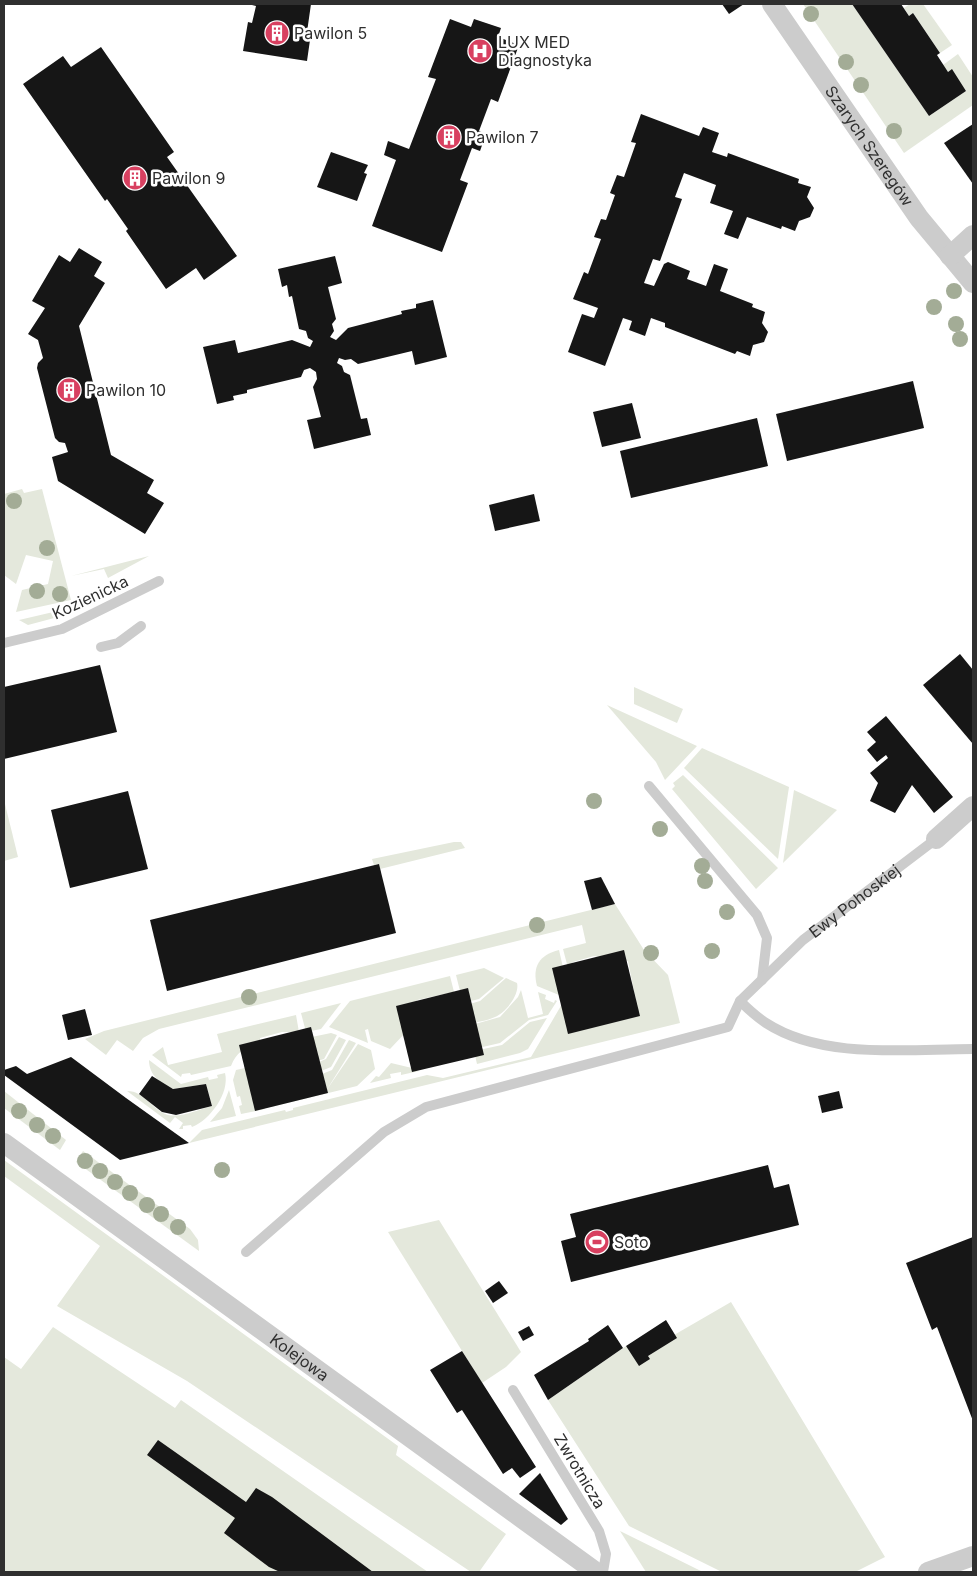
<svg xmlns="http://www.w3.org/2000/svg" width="977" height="1576" font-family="Inter,sans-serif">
<rect width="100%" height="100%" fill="#fff"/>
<g fill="#e4e8dc">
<polygon points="803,4 852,4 929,116 966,91 951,70 948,72 943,65 958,54 973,77 973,105 904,153"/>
<polygon points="910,4 923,4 952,45 940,53 913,13 909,16 904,8"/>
<polygon points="22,489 24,493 42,489 71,600 16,612 22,590 48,584 53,561 26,555 16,584 4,575 4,494"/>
<polygon points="149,556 108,578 104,569 71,576"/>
<polygon points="79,606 58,617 28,625 19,620"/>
<polygon points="634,687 683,709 677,723 634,704"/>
<polygon points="607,705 697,746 665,780 656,762"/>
<polygon points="702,748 789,787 778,859 684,768"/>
<polygon points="683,775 778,868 756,889 672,789 675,786 673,783"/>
<polygon points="794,790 837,810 783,863"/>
<polygon points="4,800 18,857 4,861"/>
<polygon points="454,842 461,842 465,848 380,869 379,864 374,865 372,859"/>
<polygon points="615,904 644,950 668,975 680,1023 189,1143 202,1130 285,1110 286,1112 293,1110 293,1108 427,1075 443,1078 531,1057 562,1004 637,1006 628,961 594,956 573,962 568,968 563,949 586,943 582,925 159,1029 143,1038 133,1051 117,1040 106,1055 85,1039 104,1031"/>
<path d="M 559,950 L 567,985 L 559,995 L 537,986 C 532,967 539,955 559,950 Z"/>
<polygon points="484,968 504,978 479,999 463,1003 456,975"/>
<polygon points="450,976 454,992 417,1000 406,1032 390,1049 371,1041 368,1029 365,1030 368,1043 329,1027 350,1001"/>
<path d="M 506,978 L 517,983 C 520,995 505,1013 495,1017 C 487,1021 476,1022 468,1024 L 463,1006 L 480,1001 Z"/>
<polygon points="521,990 528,1018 543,1014 538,992 546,995 545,999 554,1003 555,1000 557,1001 548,1015 529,1020 500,1043 474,1049 468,1026 500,1017 518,997"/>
<polygon points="341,1003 321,1029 306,1032 301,1013"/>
<path d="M 296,1015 L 299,1032 L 282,1032 L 260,1038 L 260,1043 C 245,1048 237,1051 231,1066 L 191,1075 L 190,1073 L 182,1074 L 181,1077 L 152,1055 L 163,1047 L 168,1065 L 222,1052 L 217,1034 Z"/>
<polygon points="547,1018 528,1049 520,1053 477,1064 474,1051 502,1045 530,1022"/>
<polygon points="331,1033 337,1035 324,1059 314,1062 307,1038"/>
<polygon points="339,1037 346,1040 331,1067 316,1073 314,1064 326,1059"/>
<polygon points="349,1040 356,1043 326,1091 358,1044 371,1050 375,1069 357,1086 271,1107 270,1103 317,1076 332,1070"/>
<path d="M 149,1060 L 181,1084 L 208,1077 L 209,1080 L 218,1078 L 217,1075 L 225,1073 C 230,1093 210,1120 192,1127 L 191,1125 L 183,1126 L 183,1129 L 179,1129 L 183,1123 L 175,1117 L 170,1123 L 127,1091 C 145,1091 153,1111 168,1115 C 181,1118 200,1109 212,1106 L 206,1084 L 173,1089 C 160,1083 149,1075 149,1060 Z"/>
<polygon points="391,1063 412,1068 412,1072 413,1069 419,1071 401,1075 401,1072 390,1074 391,1078 370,1083 376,1076 379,1077"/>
<polygon points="245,1068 257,1075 265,1109 241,1114 239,1106 242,1105 240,1096 237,1097 233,1080 236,1070"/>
<polygon points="229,1090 236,1116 210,1122 222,1108"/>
<polygon points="4,1091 66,1140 60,1150 4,1108"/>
<polygon points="83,1151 190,1229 198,1240 199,1251 76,1162"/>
<polygon points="4,1160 398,1446 396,1455 506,1534 479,1572 471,1572 187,1381 57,1306 100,1246 4,1176"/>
<polygon points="439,1220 521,1352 506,1367 482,1383 388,1232"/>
<polygon points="731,1302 885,1557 855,1572 722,1572 629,1526 548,1400 626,1346 639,1365 649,1359 648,1356 676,1338 674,1335"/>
<polygon points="53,1327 175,1408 181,1400 428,1572 4,1572 4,1357 21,1369"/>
<polygon points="620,1531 703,1572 646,1572"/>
</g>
<g fill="#161616">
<polygon points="248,4 311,4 307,32 311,33 307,61 243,51 248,22 252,23 256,6"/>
<polygon points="722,4 744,4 729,14"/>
<polygon points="852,4 901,4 909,16 913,13 940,53 937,55 948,72 952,69 966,91 929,116"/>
<polygon points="450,19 471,27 474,19 501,28 498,37 519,45 498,102 491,99 479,131 486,134 480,151 472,148 460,180 468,183 442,252 372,226 396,160 384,155 388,141 409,149 436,79 428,77"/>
<polygon points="101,47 174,152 167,157 237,256 204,280 196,268 166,289 126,231 128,229 107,199 105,201 23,84 63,56 71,67"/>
<polygon points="641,114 699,136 703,127 719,133 712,152 727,157 728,153 799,179 798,183 811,187 807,197 814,208 810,217 799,221 795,231 782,226 781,229 747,217 738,239 724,234 733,211 710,203 716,185 684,173 675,197 682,199 660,261 653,259 644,283 654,286 664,264 668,262 690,271 687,279 706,286 714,264 728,269 720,291 753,304 752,307 765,312 762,323 768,332 764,342 753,345 750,356 737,351 735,354 665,327 665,323 651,318 645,336 629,330 632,321 623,318 605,366 568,352 582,314 594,318 598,308 573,299 584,272 588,274 601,239 594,237 601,219 606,220 615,195 610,193 617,175 624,177 636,143 631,142"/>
<polygon points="973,124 973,184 944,143"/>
<polygon points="331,152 368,165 364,173 367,174 357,201 317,187"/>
<polygon points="79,248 102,262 94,276 105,283 79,326 111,455 154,480 147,493 164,503 145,534 58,481 52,457 68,452 65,443 59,442 55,438 37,368 38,363 43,358 38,340 28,334 45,308 32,301 59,255 70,262"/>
<polygon points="335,256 342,283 328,287 336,319 332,324 334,331 330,337 336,340 348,328 402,314 401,311 416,308 416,304 433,300 447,357 415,365 412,351 358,364 351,359 345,360 339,358 337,363 342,366 344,372 350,375 361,419 367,418 371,435 314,449 307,420 321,417 313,387 317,379 316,372 310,368 304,370 301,377 247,390 247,393 233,396 234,400 217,404 203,347 235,340 238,353 292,340 310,347 313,341 308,338 306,331 299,329 292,296 289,297 287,285 282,287 278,269"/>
<polygon points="913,381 924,428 787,461 776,414"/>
<polygon points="632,403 641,438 602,447 593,412"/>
<polygon points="757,418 768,466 631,498 620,451"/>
<polygon points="534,494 540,521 495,531 489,505"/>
<polygon points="960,654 973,670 973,744 923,685"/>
<polygon points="100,665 117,732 4,759 4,687"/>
<polygon points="886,716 953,797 934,813 912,785 895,813 870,801 878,783 897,768 878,783 870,773 888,758 886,755 877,762 867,750 876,742 867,732"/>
<polygon points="128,791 148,869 70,888 51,810"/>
<polygon points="379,864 396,933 167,991 150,920"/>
<polygon points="601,877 615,904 592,910 584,881"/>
<polygon points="624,950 640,1016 568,1034 552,968"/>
<polygon points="468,988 484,1055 412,1072 396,1006"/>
<polygon points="85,1009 92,1035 68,1040 62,1015"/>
<polygon points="311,1027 328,1093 255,1111 239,1045"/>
<polygon points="71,1057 126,1098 189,1143 120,1160 4,1075 4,1070 16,1066 27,1074"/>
<polygon points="152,1076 173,1089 206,1084 212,1106 176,1115 162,1112 139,1094"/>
<polygon points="839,1091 843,1108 822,1113 818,1096"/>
<polygon points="768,1165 774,1188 789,1184 799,1225 571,1282 561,1241 576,1237 570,1214"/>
<polygon points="973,1237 973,1421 937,1327 932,1330 906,1263"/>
<polygon points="499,1281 508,1293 493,1303 485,1291"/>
<polygon points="666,1320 677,1338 648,1356 650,1359 639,1366 626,1346"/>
<polygon points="608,1325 623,1348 548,1400 534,1375 589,1341 588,1339"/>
<polygon points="529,1326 534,1335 523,1341 518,1332"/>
<polygon points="462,1351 536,1467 520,1478 512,1468 503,1474 462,1410 457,1413 430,1370"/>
<polygon points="158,1440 246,1502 256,1488 272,1497 373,1572 280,1572 269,1567 224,1533 235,1518 147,1455"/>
<polygon points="540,1473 568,1519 561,1525 519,1494"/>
</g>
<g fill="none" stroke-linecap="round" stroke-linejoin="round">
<g stroke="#ccc" stroke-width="10">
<polyline points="4,643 62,629 159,581"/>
<polyline points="101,647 118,643 141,626"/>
<polyline points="649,786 757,915 767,938 762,980"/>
<path d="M 740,1001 C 748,1009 757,1017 766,1023 C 823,1060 908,1049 973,1049"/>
<path id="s1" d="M 246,1252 L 384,1132 L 426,1107 L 728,1027 L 740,1001 L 803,940 L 936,839"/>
<polyline points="513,1390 599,1531 606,1554 603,1572"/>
</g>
<g stroke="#ccc" stroke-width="20">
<path id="s2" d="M 772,4 L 919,218 L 973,283"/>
<polyline points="950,256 973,235"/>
<polyline points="936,839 973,806"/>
<path id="s3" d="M 4,1143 L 596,1572"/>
<polyline points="928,1572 973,1556"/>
</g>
</g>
<g fill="#a3ac96">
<circle cx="811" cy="14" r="8"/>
<circle cx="846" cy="62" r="8"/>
<circle cx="861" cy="85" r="8"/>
<circle cx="894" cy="131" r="8"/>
<circle cx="954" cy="291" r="8"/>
<circle cx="934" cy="307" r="8"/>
<circle cx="956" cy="324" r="8"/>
<circle cx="960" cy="339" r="8"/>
<circle cx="14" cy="501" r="8"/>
<circle cx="47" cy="548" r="8"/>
<circle cx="37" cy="591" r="8"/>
<circle cx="60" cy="594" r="8"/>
<circle cx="594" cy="801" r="8"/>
<circle cx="660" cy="829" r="8"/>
<circle cx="702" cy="866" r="8"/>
<circle cx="705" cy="881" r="8"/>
<circle cx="727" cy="912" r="8"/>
<circle cx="537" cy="925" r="8"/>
<circle cx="712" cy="951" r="8"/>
<circle cx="651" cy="953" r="8"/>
<circle cx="249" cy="997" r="8"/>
<circle cx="19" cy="1111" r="8"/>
<circle cx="37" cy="1125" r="8"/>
<circle cx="53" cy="1136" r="8"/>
<circle cx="85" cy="1161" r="8"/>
<circle cx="222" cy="1170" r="8"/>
<circle cx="100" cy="1171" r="8"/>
<circle cx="115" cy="1182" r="8"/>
<circle cx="130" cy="1193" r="8"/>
<circle cx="147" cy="1205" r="8"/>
<circle cx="161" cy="1214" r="8"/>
<circle cx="178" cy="1227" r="8"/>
</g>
<defs>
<symbol id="building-disc" viewBox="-11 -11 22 22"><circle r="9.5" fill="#d84060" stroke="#fff"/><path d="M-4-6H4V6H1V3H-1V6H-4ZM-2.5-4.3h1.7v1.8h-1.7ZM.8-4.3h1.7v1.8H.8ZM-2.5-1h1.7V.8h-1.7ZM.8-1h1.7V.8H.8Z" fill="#fff"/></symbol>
<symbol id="hospital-disc" viewBox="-11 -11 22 22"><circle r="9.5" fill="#d84060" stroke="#fff"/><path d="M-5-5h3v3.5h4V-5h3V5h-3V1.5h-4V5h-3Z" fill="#fff"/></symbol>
<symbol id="stadium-disc" viewBox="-11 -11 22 22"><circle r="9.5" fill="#d84060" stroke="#fff"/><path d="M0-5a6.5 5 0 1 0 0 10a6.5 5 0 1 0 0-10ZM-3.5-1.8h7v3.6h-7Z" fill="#fff"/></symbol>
</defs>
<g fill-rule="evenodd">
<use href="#building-disc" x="263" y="19" width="28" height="28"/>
<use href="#hospital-disc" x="466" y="37" width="28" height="28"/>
<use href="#building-disc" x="435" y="123" width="28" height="28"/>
<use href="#building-disc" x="121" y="164" width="28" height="28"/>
<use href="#building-disc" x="55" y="376" width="28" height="28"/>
<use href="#stadium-disc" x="583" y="1228" width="28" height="28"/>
</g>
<g text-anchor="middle" stroke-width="5" stroke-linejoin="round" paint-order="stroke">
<g font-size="16" fill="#2f2f2f" stroke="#fff" text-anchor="start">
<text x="294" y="39">Pawilon 5</text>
<text x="498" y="48">LUX MED<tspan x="498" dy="18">Diagnostyka</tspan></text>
<text x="466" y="143">Pawilon 7</text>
<text x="152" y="184">Pawilon 9</text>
<text x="86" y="396">Pawilon 10</text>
<text x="614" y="1248">Soto</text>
</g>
<g font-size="16" fill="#2f2f2f" stroke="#fff">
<text dy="6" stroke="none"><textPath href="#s2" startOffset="172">Szarych Szeregów</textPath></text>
<text transform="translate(90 597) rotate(-25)" y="6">Kozienicka</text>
<text dy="6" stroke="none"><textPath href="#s1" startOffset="725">Ewy Pohoskiej</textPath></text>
<text dy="6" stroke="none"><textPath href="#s3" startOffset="365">Kolejowa</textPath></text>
<text transform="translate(580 1471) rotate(59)" y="6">Zwrotnicza</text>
</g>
</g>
<rect width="977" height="1576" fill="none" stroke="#2f2f2f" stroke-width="10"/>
</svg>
